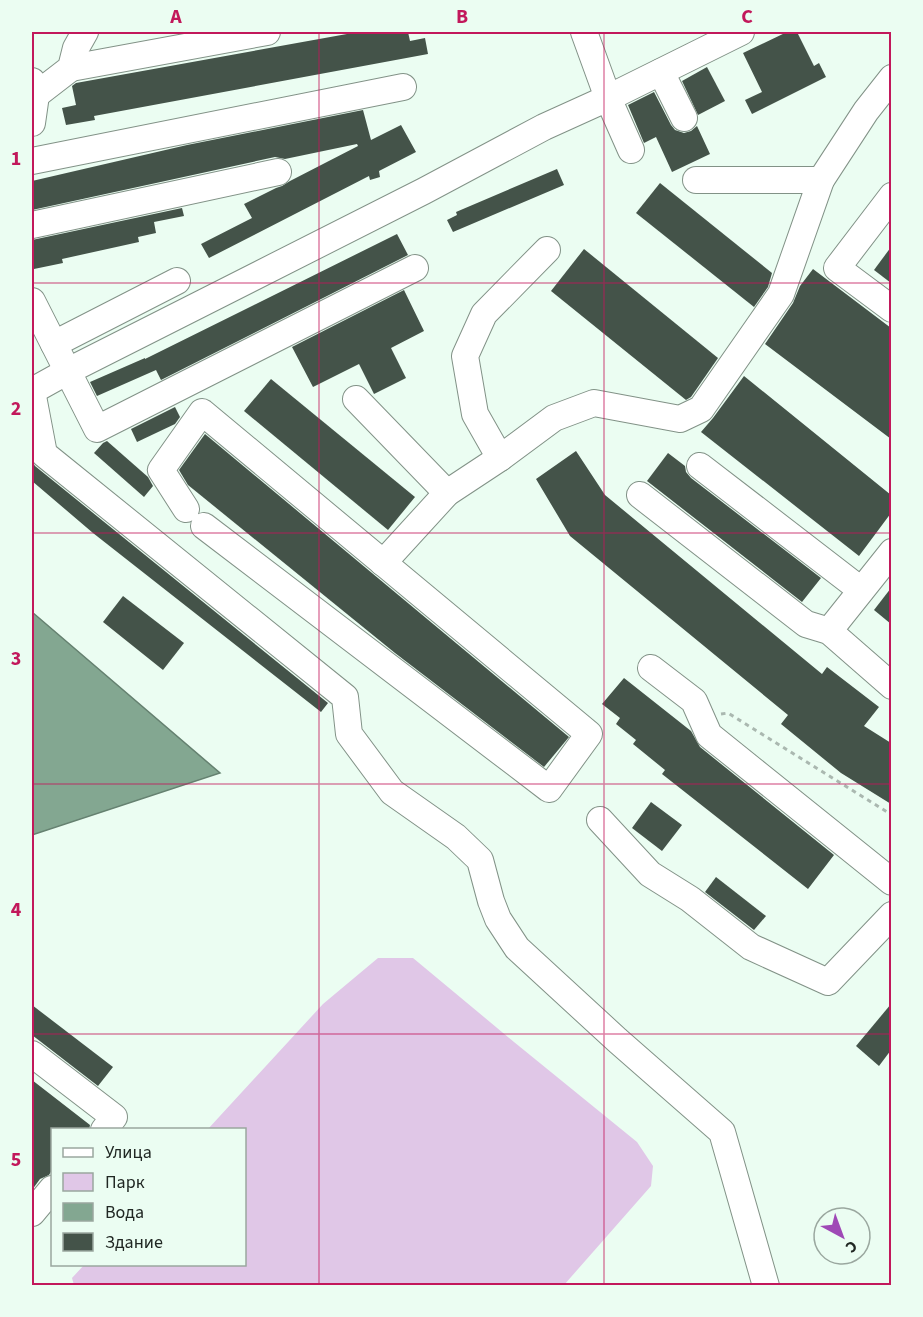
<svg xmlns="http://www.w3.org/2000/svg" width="923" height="1317" font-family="'Source Sans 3',sans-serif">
<rect width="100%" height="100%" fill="#ebfdf2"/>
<polygon fill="#e0c7e7" points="378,958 413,958 514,1042 637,1142 653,1166 651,1186 564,1285 74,1285 72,1278 84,1265 244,1264 244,1130 208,1129 323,1004"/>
<polygon fill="#83a791" stroke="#658170" stroke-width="1.5" points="32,612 220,773 32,835"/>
<g fill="#445349">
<polygon points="358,32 408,32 410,41 425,38 428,54 94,116 95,120 66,125 62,108 76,105 72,86 76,83"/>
<polygon points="787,32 797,32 814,66 819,63 826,77 752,114 745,100 762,92 743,53"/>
<polygon points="707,67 725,101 698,115 682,81"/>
<polygon points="654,92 671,125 675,130 684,133 691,131 697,126 710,154 672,172 656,137 644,143 628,105"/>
<polygon points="363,110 371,140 401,125 416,152 379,171 380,177 370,180 369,176 209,258 201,244 252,218 244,204 276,188 282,186 290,181 358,146 357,144 285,159 275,157 32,210 32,181 187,145"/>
<polygon points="557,169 564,185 453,232 447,220 457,215 456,212"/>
<polygon points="660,183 772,273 768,287 754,307 636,213"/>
<polygon points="182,208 184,216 154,222 156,233 138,237 139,242 62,259 63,263 34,269 32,258 32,240"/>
<polygon points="397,234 408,255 161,380 156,370 97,396 90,382 145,358 145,359"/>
<polygon points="891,247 891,283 874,270"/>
<polygon points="584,249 718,358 691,397 686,400 551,291"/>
<polygon points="813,269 891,328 891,439 765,344 793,303 800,286"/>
<polygon points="404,290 424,331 391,348 406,378 374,394 359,364 313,387 292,347"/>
<polygon points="744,376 891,495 891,513 859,556 701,432 713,418"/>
<polygon points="271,379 415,497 388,530 244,411"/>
<polygon points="175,407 180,417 175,424 137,442 131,429"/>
<polygon points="205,434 569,737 544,767 395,653 188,485 179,470"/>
<polygon points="107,441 148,477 153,486 144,497 94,453 103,443"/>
<polygon points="576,451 605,495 822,674 827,667 879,707 864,726 891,743 891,804 841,773 781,724 788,715 570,536 536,479"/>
<polygon points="668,453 685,466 686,472 691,478 821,578 802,602 647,481"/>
<polygon points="32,461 35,466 328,703 321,712 93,533 32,481"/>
<polygon points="891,588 891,624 874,610"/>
<polygon points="123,596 184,643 163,670 103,622"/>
<polygon points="624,678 691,731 700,747 834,855 808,889 662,774 665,770 633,744 636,740 616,724 620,718 602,704"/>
<polygon points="651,802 682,825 662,851 632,828"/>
<polygon points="716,877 766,916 754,930 705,892"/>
<polygon points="891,1004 891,1050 879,1066 856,1046"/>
<polygon points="32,1005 113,1067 98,1086 32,1035"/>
<polygon points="32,1080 90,1125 89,1130 52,1130 52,1170 49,1175 40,1179 32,1190"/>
</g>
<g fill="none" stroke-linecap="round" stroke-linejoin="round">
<defs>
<g id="minor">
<polyline points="584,32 608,98 631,150"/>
<polyline points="71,68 267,32"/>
<polyline points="661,72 684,118"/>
<polyline points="32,81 36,95 32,123"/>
<polyline points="36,95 71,68 76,48 85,32"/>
<polyline points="32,161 403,87"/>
<polyline points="696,180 821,180"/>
<polyline points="892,196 837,268 892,309"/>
<polyline points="32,225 278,172"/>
<polyline points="32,301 97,429 415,268"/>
<polyline points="54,344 177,281"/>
<polyline points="32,391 44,454 345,697 349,734 392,792 456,837 480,860 491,901 498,919 517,948 617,1040 722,1132 766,1286"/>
<polyline points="32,391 68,371 424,191 544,127 608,98 741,32"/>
<polyline points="356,399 447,493"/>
<polyline points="500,458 475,414 465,356 484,314 547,250"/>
<polyline points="700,466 861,590"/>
<polyline points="640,495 806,624 829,631 892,686"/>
<polyline points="186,509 161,470 202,412 589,734 549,789 204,526"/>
<polyline points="383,563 447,493 500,458 554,418 594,403 680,419 701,409 781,294 821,180 866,111 892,78"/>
<polyline points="829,631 892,552"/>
<polyline points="651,668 694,701 709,735 892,882"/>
<polyline points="600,820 650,874 690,899 751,947 828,982 892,915"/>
<polyline points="32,1054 114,1117 104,1130"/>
<polyline points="32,1213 52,1189"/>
</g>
</defs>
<use href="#minor" stroke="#829287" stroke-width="28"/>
<polyline stroke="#aab8b0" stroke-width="3" stroke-dasharray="4.5 4.5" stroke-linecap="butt" points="721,714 728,713 892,815"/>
<use href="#minor" stroke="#fff" stroke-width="26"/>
</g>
<path fill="none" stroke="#c2185b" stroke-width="1.5" stroke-opacity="0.55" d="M 319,32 L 319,1286M 604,32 L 604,1286M 32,283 L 892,283M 32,533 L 892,533M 32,784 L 892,784M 32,1034 L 892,1034"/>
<rect width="923" height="1317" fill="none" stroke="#ebfdf2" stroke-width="66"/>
<rect x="51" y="1128" width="195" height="138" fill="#ebfdf2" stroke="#9aa79f" stroke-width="1.5"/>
<rect x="63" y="1148" width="30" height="9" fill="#ffffff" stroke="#9aa79f" stroke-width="1.5"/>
<text x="105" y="1158" font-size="18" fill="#202723">Улица</text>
<rect x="63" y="1173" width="30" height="18" fill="#e0c7e7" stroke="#9aa79f" stroke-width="1.5"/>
<text x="105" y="1188" font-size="18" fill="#202723">Парк</text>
<rect x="63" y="1203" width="30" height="18" fill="#83a791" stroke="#9aa79f" stroke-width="1.5"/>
<text x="105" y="1218" font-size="18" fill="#202723">Вода</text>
<rect x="63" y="1233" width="30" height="18" fill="#445349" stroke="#9aa79f" stroke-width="1.5"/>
<text x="105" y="1248" font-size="18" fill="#202723">Здание</text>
<g transform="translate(842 1236) rotate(139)"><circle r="28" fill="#ebfdf2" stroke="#9aa79f" stroke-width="1.5"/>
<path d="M0-4.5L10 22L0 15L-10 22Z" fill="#9f49b6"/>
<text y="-9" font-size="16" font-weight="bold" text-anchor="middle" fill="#202723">С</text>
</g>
<rect x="33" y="33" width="857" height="1251" fill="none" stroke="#c2185b" stroke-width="2"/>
<g font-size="20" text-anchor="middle" font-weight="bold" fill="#c2185b">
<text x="176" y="23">A</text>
<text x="462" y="23">B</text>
<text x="747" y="23">C</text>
<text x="16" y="165">1</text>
<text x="16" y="415">2</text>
<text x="16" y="665">3</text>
<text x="16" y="916">4</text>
<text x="16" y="1166">5</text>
</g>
</svg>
